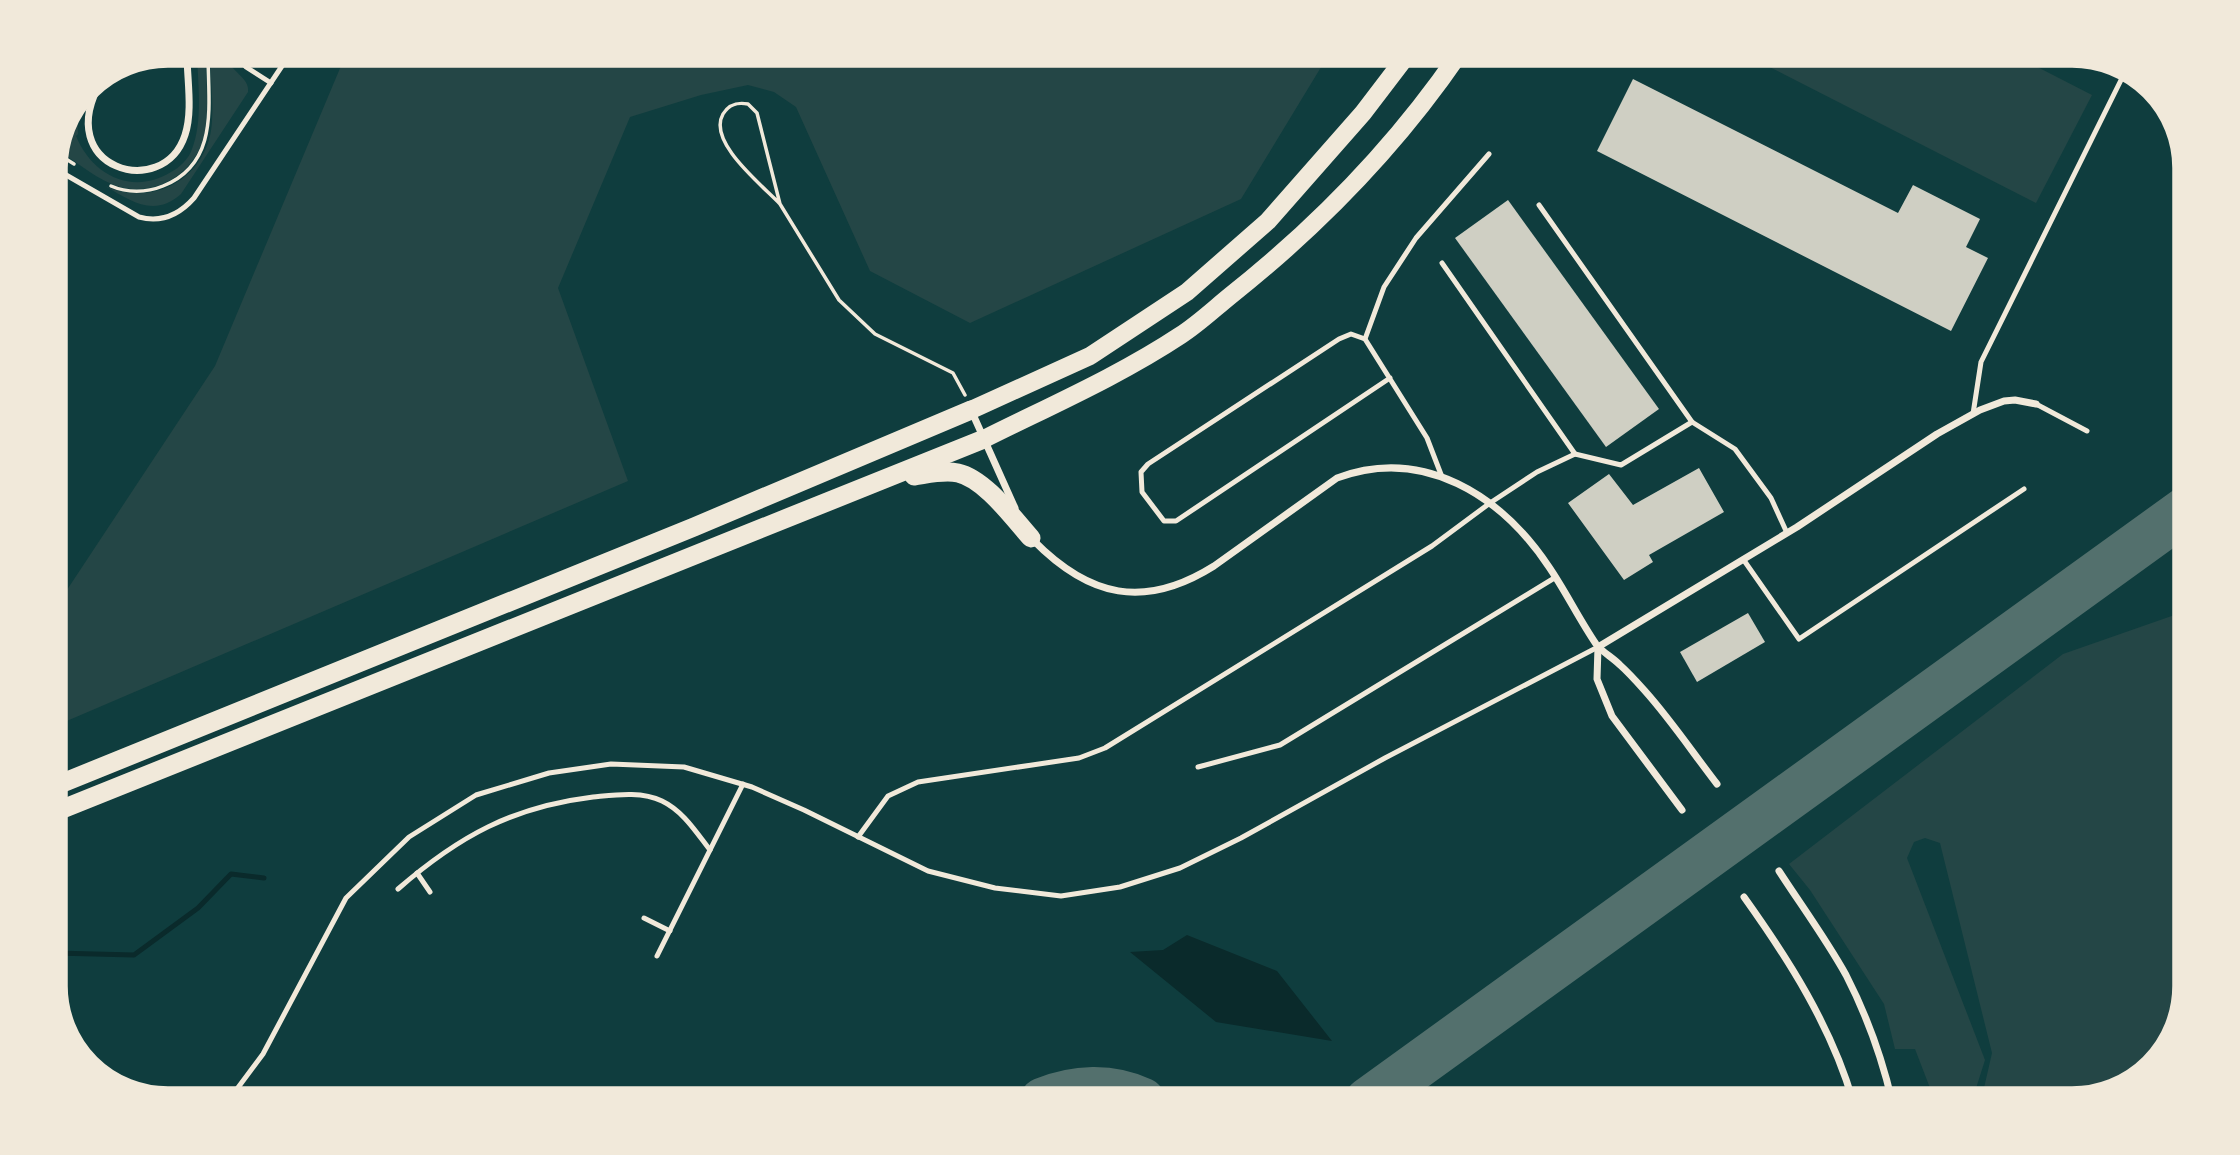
<svg xmlns="http://www.w3.org/2000/svg" width="2240" height="1155" font-family="Jost,sans-serif">
<rect width="100%" height="100%" fill="#0f3d3e"/>
<g fill="#244646">
<path d="M 197,54 L 205,54 C 206,79 209,106 205,131 C 199,170 159,197 120,187 C 99,181 78,163 59,151 L 77,112 L 78,134 L 76,136 C 92,175 132,196 171,172 C 179,168 189,159 192,149 C 203,121 198,85 197,54 Z"/>
<path d="M 210,54 L 224,54 C 230,72 250,77 248,92 L 181,194 C 154,218 131,201 105,186 C 146,205 195,186 209,140 C 216,117 210,79 210,54 Z"/>
<polygon points="346,54 1329,54 1241,199 970,323 870,271 796,107 774,92 748,85 701,95 630,117 558,288 628,481 55,726 55,608 215,366"/>
<polygon points="1744,54 2012,54 2092,95 2036,203"/>
<polygon points="2186,611 2186,986 2174,1037 2135,1082 2072,1101 1981,1101 1992,1053 1940,843 1925,838 1914,842 1907,858 1985,1060 1972,1101 1935,1101 1915,1049 1895,1049 1884,1004 1810,890 1789,864 2063,654"/>
</g>
<polygon fill="#0a2a2b" points="1187,935 1277,971 1332,1041 1216,1022 1130,952 1163,950"/>
<g fill="none" stroke-linecap="round" stroke-linejoin="round">
<polyline stroke="#0a2a2b" stroke-width="5" points="55,953 134,955 198,908 231,874 264,878"/>
<g stroke="#53706d" stroke-width="47">
<path d="M 1043,1101 C 1075,1088 1110,1086 1142,1101"/>
<polyline points="1368,1101 2186,510"/>
</g>
</g>
<g fill="#cfcfc3">
<polygon points="1633,79 1898,213 1913,185 1980,219 1966,247 1988,258 1951,331 1597,151"/>
<polygon points="1508,200 1659,409 1606,447 1455,238"/>
<polygon points="1699,468 1724,512 1649,555 1653,562 1624,580 1568,503 1609,474 1633,505"/>
<polygon points="1748,613 1765,642 1697,682 1680,652"/>
</g>
<g fill="none" stroke-linecap="round" stroke-linejoin="round">
<g stroke="#f1e9da" stroke-width="3.5">
<polyline points="58,154 74,164"/>
<path d="M 111,186 C 127,193 146,193 163,186 C 220,163 208,104 208,54"/>
<path d="M 780,204 C 762,185 707,142 723,114 C 729,104 737,102 748,104 L 757,113 L 780,204 L 839,300 L 875,334 L 953,373 L 965,395"/>
</g>
<g stroke="#f1e9da" stroke-width="5">
<polyline points="236,54 246,67 271,83"/>
<path d="M 54,168 L 139,217 C 161,223 179,215 194,198 L 290,54"/>
<polyline points="1539,205 1692,422"/>
<polyline points="1442,263 1575,454"/>
<polyline points="1365,339 1384,287 1416,238 1489,154"/>
<polyline points="1390,378 1176,521 1164,521 1142,492 1141,472 1148,464 1339,339 1351,334 1365,339 1427,438 1442,477"/>
<polyline points="2036,404 2087,431"/>
<polyline points="1973,414 1981,362 2126,70"/>
<polyline points="1743,559 1799,639 2024,489"/>
<polyline points="1198,767 1280,745 1556,577"/>
<polyline points="858,837 888,796 918,782 1079,758 1105,748 1432,546 1490,503 1537,472 1575,454 1621,465 1692,422 1735,449 1771,498 1787,533"/>
<polyline points="417,873 430,892"/>
<path d="M 398,889 C 459,836 512,807 593,797 C 615,795 641,791 662,801 C 683,811 696,832 710,850"/>
<polyline points="644,918 670,931"/>
<polyline points="657,956 743,784"/>
<polyline points="228,1101 263,1054 346,898 409,837 476,795 549,773 611,764 684,767 752,787 804,810 928,871 995,888 1061,896 1120,887 1180,868 1241,838 1385,758 1598,647"/>
<polyline points="547,1101 551,1093"/>
</g>
<g stroke="#f1e9da" stroke-width="7">
<path d="M 101,82 C 51,168 163,202 185,135 C 193,111 187,79 187,54"/>
<polyline points="971,410 1015,508"/>
<path d="M 1033,540 C 1089,597 1144,610 1214,566 L 1337,478 C 1423,446 1501,495 1549,567 C 1566,592 1579,619 1596,644 C 1602,652 1612,657 1620,665 C 1629,673 1637,682 1645,691 C 1671,720 1693,753 1717,784"/>
<polyline points="1598,647 1797,527 1937,434 1980,410 2004,401 2015,400 2036,404"/>
<polyline points="1598,647 1597,679 1612,716 1682,810"/>
<path d="M 1779,871 C 1801,905 1826,939 1846,975 C 1866,1014 1882,1058 1892,1101"/>
<path d="M 1744,897 C 1789,960 1831,1026 1853,1101"/>
</g>
<g stroke="#f1e9da" stroke-width="18">
<polyline points="971,410 1090,356 1187,292 1268,221 1363,113 1408,54"/>
<path d="M 984,439 C 1050,406 1119,376 1181,335 C 1198,324 1214,309 1230,296 C 1317,227 1396,146 1459,54"/>
</g>
<g stroke="#f1e9da" stroke-width="19">
<path d="M 914,476 C 928,474 944,470 958,473 C 985,479 1013,518 1031,538"/>
<polyline points="55,786 694,527 971,410"/>
<polyline points="55,812 984,439"/>
</g>
</g>
<path d="M0 0H2240V1155H0ZM168 66H2072A102 102 0 0 1 2174 168V986A102 102 0 0 1 2072 1088H168A102 102 0 0 1 66 986V168A102 102 0 0 1 168 66Z" fill="#f1e9da" fill-rule="evenodd"/>
<path fill="none" stroke="#f1e9da" stroke-width="3.5" d="M168 66H2072A102 102 0 0 1 2174 168V986A102 102 0 0 1 2072 1088H168A102 102 0 0 1 66 986V168A102 102 0 0 1 168 66Z"/>
</svg>
